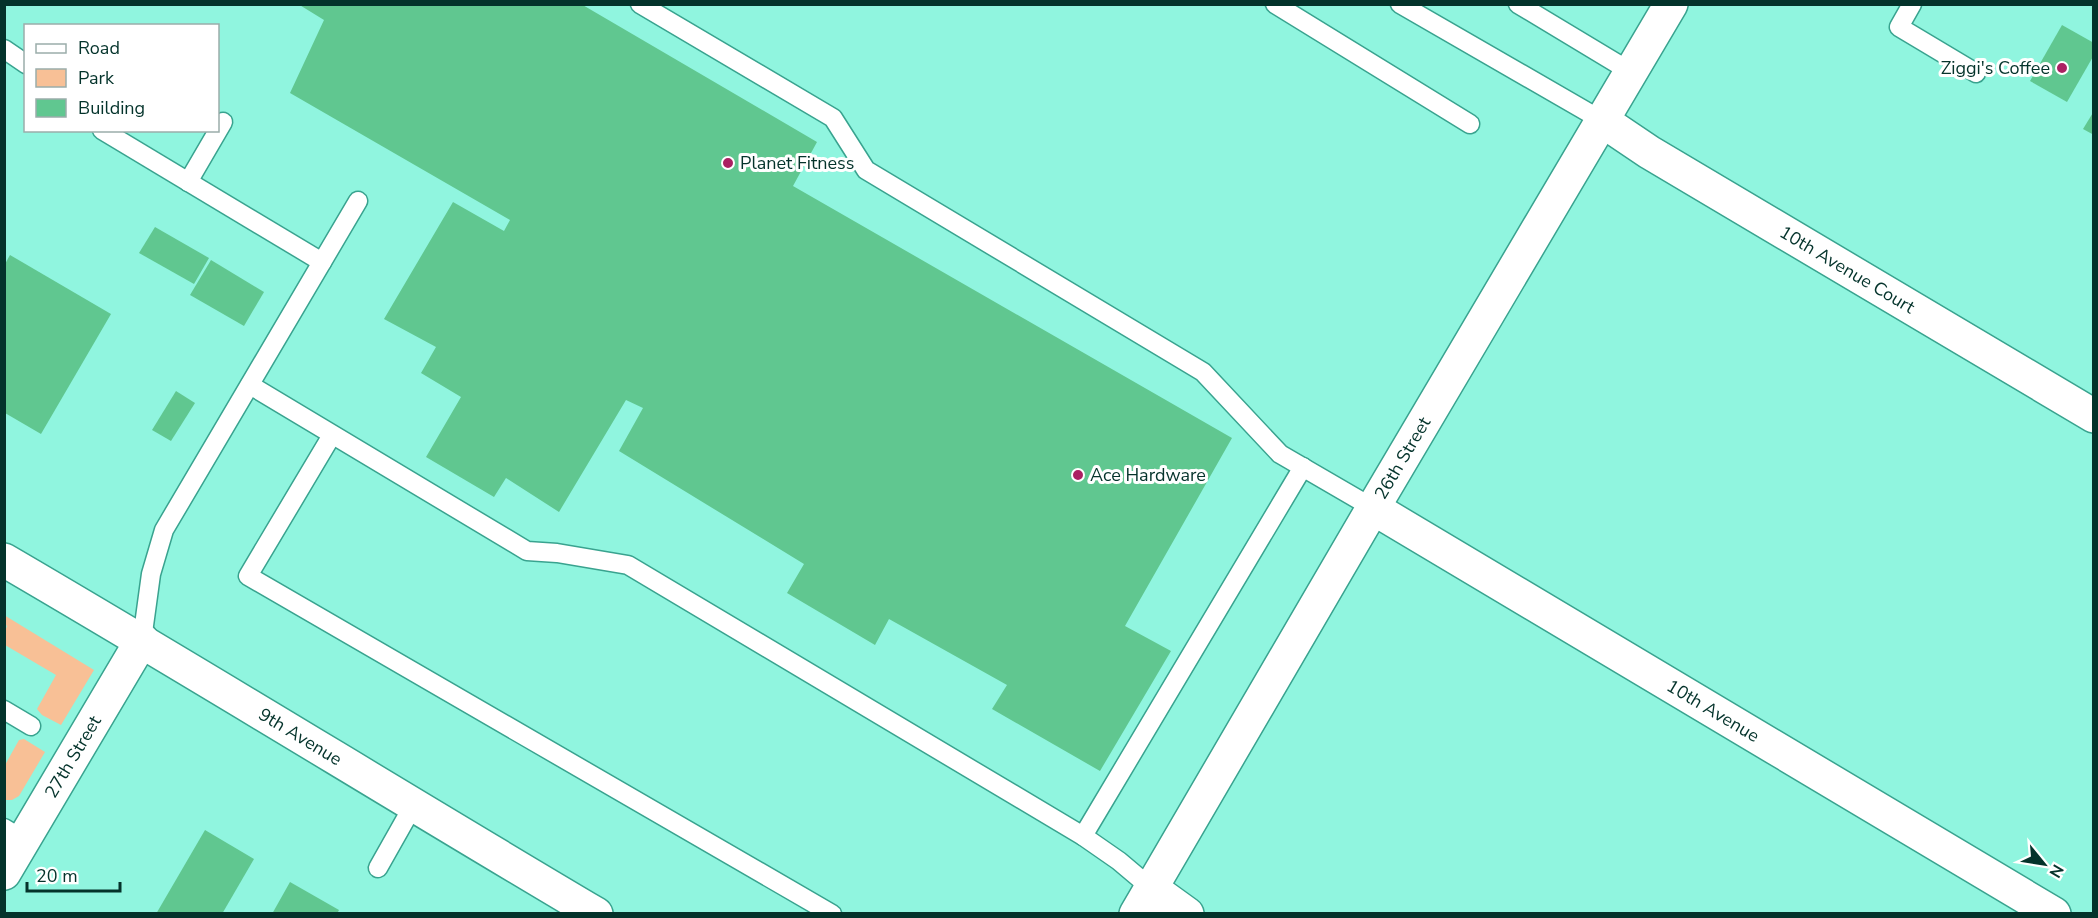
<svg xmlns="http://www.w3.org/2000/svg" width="2098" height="918" font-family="'Nunito Sans',sans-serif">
<rect width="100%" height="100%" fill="#90f5df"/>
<g fill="#f8c096">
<polygon points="4,615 94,670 61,725 42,715 37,709 56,675 5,645 5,631 7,626 5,624"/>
<polygon points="24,739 45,752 19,796 12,800 5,800 5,765 19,740"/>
</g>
<g fill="#60c790">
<polygon points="298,4 581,4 817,142 793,186 1232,438 1125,626 1171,651 1100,771 992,709 1007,685 889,619 875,645 787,593 804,564 619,451 643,408 626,400 559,512 506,478 494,497 426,457 461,397 421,373 436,347 384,319 453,202 504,231 510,220 290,93 324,20"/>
<polygon points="2062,25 2094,43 2094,55 2067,102 2030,81"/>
<polygon points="2094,111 2094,135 2083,129"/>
<polygon points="155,227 209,258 194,284 139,253"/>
<polygon points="10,255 111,314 41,434 5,413 5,264"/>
<polygon points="211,260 264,292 244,326 190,295"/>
<polygon points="176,391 195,403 171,441 152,430"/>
<polygon points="205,830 254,859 222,914 156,914"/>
<polygon points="290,882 339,910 337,914 272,914"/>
</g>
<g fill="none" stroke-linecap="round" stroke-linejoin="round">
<defs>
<g id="lane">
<polyline points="640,4 833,118 866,170 1203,372 1280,454 1373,508"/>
<polyline points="1275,4 1470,124"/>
<polyline points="1400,4 1603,121"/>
<polyline points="1518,4 1631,72"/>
<polyline points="1912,4 1899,27 1976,73"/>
<polyline points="4,49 26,64"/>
<polyline points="102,130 322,262"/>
<polyline points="188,182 223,122"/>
<polyline points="250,385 527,551 557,553 628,565 1083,836 1119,861 1151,888"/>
<polyline points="332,435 248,576 832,914"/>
<polyline points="142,640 151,574 164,530 358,201"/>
<polyline points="4,710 31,726"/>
<polyline points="4,828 24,840"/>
<polyline points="1083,836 1303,467"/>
<polyline points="378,868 413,806"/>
</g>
<g id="street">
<path id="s1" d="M 1603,121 L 1649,152 L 2094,416"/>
<path id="s2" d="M 1373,508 L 2054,914"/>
<path id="s3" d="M 4,560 C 203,676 398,797 596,914"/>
<path id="s4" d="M 4,873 L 142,640"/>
<polyline points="1151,888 1187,914"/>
<path id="s5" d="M 1136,914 L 1373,508 L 1671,4"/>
</g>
</defs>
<use href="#lane" stroke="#39a38f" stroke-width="21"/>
<use href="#street" stroke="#39a38f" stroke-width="36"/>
<use href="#lane" stroke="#fff" stroke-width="18"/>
<use href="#street" stroke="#fff" stroke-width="33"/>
</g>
<g fill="#ab2062" stroke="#fff" stroke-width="2">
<circle cx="2062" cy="68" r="6"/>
<circle cx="728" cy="163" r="6"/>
<circle cx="1078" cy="475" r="6"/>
</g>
<g text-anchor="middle" stroke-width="6" stroke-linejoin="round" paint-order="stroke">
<g font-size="18" fill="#04332b" stroke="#fff" text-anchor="start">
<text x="2050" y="74" text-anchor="end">Ziggi's Coffee</text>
<text x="740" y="169">Planet Fitness</text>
<text x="1090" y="481">Ace Hardware</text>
</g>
<g font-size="18" fill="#04332b" stroke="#fff">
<text dy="6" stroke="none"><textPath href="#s1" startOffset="286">10th Avenue Court</textPath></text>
<text dy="6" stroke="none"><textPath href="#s5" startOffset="528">26th Street</textPath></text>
<text dy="6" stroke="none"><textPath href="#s2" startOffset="396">10th Avenue</textPath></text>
<text dy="6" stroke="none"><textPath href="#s3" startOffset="345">9th Avenue</textPath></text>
<text dy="6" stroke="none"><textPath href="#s4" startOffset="135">27th Street</textPath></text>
</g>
</g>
<rect width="2098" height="918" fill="none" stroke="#04332b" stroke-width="12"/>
<rect x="24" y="24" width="195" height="108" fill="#ffffff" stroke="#9badaa" stroke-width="1.5"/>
<rect x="36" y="44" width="30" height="9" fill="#ffffff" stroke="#9badaa" stroke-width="1.5"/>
<text x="78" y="54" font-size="18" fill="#04332b">Road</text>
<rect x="36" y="69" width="30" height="18" fill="#f8c096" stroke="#9badaa" stroke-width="1.5"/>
<text x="78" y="84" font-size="18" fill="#04332b">Park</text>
<rect x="36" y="99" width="30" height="18" fill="#60c790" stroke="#9badaa" stroke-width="1.5"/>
<text x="78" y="114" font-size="18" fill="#04332b">Building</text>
<g transform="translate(2044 864) rotate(120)" stroke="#ffffff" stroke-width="4.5" paint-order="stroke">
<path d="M0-4.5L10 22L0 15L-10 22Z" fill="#04332b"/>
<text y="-9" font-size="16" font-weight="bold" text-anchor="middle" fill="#04332b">N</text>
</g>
<path d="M27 882v9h93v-9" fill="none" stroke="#04332b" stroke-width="3"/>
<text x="36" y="882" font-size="18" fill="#04332b" stroke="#ffffff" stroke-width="4.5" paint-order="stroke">20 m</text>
</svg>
